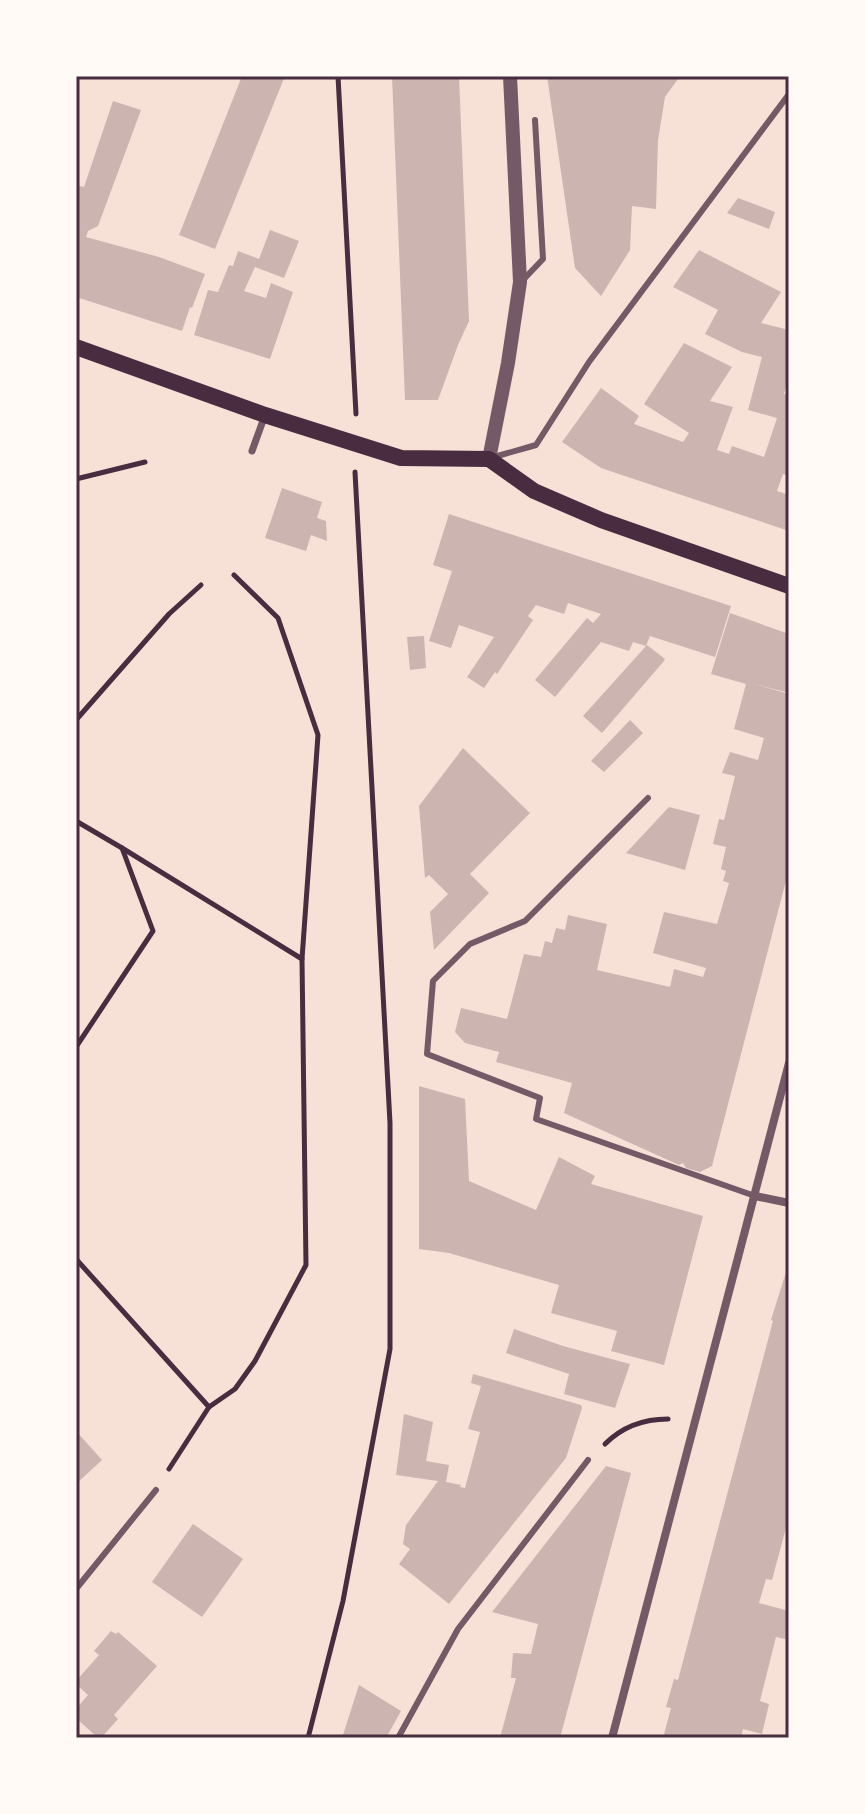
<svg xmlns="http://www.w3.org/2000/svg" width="865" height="1814" font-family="Helvetica,sans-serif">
<rect width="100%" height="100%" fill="#f7e1d7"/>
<g fill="#ccb4b1">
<polygon points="242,76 285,76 215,249 179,235"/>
<polygon points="392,76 459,76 469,321 458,345 438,400 405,400"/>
<polygon points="547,76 680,76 665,97 658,140 656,209 632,206 630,250 601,296 575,268"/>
<polygon points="113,101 141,110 98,226 88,231 86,237 159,257 205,274 192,308 190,307 182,331 76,297 76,185 84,187"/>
<polygon points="738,198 775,212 769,229 727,213"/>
<polygon points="270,230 299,241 284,278 255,267 244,291 266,298 271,283 293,292 270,359 194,335 208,290 218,292 229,265 233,266 238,251 259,259"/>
<polygon points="699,250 781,292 761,323 789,330 789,375 784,394 789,395 789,476 783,474 777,491 789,495 789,531 601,468 562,442 601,388 639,416 634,424 683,442 689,433 644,404 684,343 732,367 710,401 733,407 717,450 729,454 732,446 764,457 777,418 748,410 762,357 742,352 705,334 718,310 673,287"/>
<polygon points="282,488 322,502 317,518 326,521 327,541 311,535 306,551 265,538"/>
<polygon points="449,514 731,606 715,657 650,636 646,646 633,642 629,651 601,642 555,697 535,680 587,618 593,623 601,614 568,603 564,614 536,605 528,616 533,620 497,674 495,672 484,688 467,677 494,637 459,625 451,648 429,641 452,571 433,565"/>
<polygon points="730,613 789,634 789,693 747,682 789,694 789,869 712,1166 700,1172 686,1168 683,1163 679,1165 564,1113 572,1083 496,1062 499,1052 465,1043 455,1032 461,1008 507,1019 524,954 541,957 545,941 552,943 556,928 565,930 568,915 607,924 597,970 670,987 674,969 703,977 706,968 653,953 664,912 717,924 729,883 723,881 726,871 721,869 726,847 713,844 719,819 724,820 735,776 722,773 730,752 758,760 764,738 734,729 746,684 711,674"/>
<polygon points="424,636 426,668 410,670 407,637"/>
<polygon points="647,645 665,659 664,661 602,733 583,716"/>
<polygon points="630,720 643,733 604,772 591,761"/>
<polygon points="463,748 530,813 470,874 489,893 434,950 430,912 448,894 429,875 425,878 419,806"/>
<polygon points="669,807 700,815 685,870 626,853"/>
<polygon points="419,1086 465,1099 469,1181 536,1210 559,1157 595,1176 591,1184 703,1216 664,1365 611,1351 617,1331 551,1313 559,1285 449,1253 419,1249"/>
<polygon points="789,1270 789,1529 786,1528 772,1580 766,1579 759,1603 789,1611 789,1640 776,1637 760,1701 769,1704 762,1734 743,1729 741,1738 663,1738 671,1708 666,1707 674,1679 678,1680 773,1321 771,1320 786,1272"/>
<polygon points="514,1329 563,1346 630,1364 615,1408 564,1394 569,1374 506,1353"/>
<polygon points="473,1374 581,1405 582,1408 566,1458 449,1604 399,1564 410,1549 403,1544 406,1525 438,1481 396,1475 404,1414 433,1422 426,1461 449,1465 446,1482 461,1485 460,1487 465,1488 480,1432 468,1429 481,1386 471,1383"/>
<polygon points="76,1431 102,1460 76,1484"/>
<polygon points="606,1466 631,1473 560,1738 500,1738 516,1678 511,1678 513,1653 531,1654 538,1624 492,1612"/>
<polygon points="193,1524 243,1559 202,1617 152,1582"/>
<polygon points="111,1631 116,1634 118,1632 157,1666 114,1715 118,1719 101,1738 98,1738 76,1718 76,1709 88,1695 76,1684 76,1681 99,1655 94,1651"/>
<polygon points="359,1685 401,1711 386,1738 342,1738"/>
</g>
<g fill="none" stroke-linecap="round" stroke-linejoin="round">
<g stroke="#4a2c40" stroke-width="5">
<polyline points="338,76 356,414"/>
<polyline points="76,479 145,462"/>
<polyline points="76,720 169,614 201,585"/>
<polyline points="76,821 122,848 153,931 76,1047"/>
<polyline points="122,848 302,959"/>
<polyline points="76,1259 209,1407 235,1389 255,1361 306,1265 302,959 318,735 278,618 234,575"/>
<path d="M 605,1444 C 622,1427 644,1419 668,1419"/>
<polyline points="169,1469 209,1407"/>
<polyline points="308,1738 343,1601 390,1349 390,1123 355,472"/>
</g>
<g stroke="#755966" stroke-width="6">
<polyline points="523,280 543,259 535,120"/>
<polyline points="494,457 536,445 589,362 789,94"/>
<polyline points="648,798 525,921 470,944 433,981 427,1054 540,1098 536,1119 755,1196"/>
<polyline points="76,1589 156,1490"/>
<polyline points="398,1738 458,1629 588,1460"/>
</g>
<polyline stroke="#755966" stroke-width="7" points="252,451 265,415"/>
<g stroke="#755966" stroke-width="8">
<polyline points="755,1196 789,1203"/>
<polyline points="612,1738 789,1063"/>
</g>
<polyline stroke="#755966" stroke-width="14" points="489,459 508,363 520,282 510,76"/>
<polyline stroke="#4a2c40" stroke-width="16" points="76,347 265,415 401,458 489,459 534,491 601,520 789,586"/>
</g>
<rect width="865" height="1814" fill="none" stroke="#fffaf5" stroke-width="156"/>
<rect x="78" y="78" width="709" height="1658" fill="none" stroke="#4a2c40" stroke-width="3"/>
</svg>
